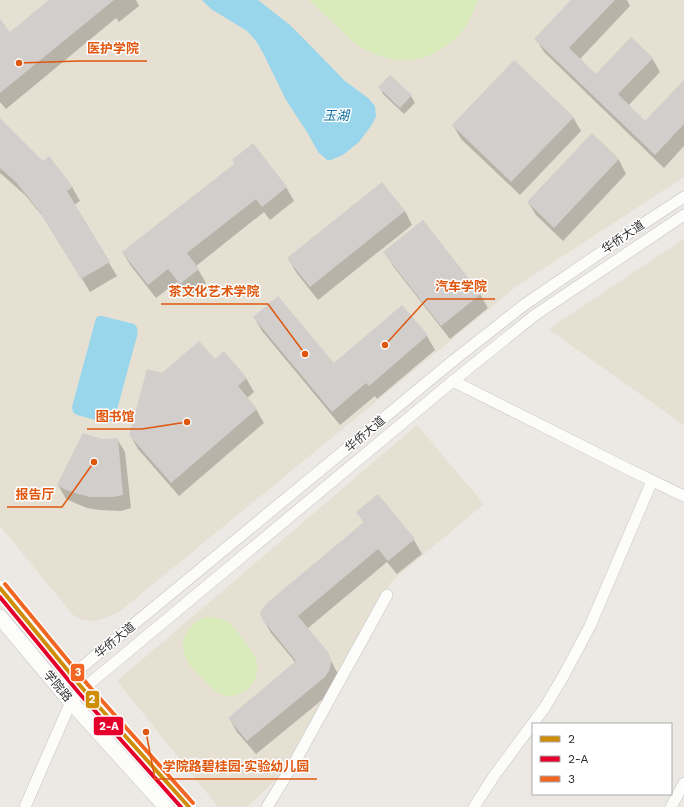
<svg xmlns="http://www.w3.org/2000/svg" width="684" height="807" font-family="'Work Sans','Noto Sans SC',sans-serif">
<rect width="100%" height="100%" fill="#ece8e4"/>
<g fill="#e6e0d3">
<polygon points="0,0 684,0 684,177 517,286 506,295 119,612 102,619 92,621 82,620 73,615 0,526"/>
<polygon points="684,239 684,425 548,329"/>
<polygon points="417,425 484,504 392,581 287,769 247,807 218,807 117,681"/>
</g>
<g fill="#d9eabb">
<path d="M 309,0 L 478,0 C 474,11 470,21 463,30 C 459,36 453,41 447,45 C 421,66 390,64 361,47 C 352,42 345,34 338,27 C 328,18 318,9 309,0 Z"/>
<path d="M 208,617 C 217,617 224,619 231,624 C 236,630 240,635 244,641 C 253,652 261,662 256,677 C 254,683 249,689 243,692 C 223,703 212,689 199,675 C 195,670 189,665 186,659 C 177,640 189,621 208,617 Z"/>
</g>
<g fill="#99d6ec">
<polygon points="202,0 258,0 290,25 305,40 345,81 368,98 375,106 376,117 371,126 359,142 343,155 331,160 327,160 318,152 307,132 286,100 263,53 256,41 247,31 211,9"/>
<path d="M 99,316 L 102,316 L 134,324 C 138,327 138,331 137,336 L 115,417 L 113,420 L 107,423 L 77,415 C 73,413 73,412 72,407 L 96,318 Z"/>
</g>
<g fill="#0003">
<polygon points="51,0 136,0 139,6 119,22 116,18 6,109 0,102 0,20 10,33"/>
<polygon points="573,0 627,0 630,6 580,59 596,75 652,58 660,72 628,106 646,122 684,82 684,146 664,168 544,52 536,39"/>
<polygon points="380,87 411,96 415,103 404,114 383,94"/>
<polygon points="573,117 581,131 520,195 461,139 453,125"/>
<polygon points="0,120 43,162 72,187 80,201 74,205 117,276 90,292 49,224 25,195 0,173"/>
<polygon points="592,135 619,160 626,174 563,241 536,215 528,202"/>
<polygon points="235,164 286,187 294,201 270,220 264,212 196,266 206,283 188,297 177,282 156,298 131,266 123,253"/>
<polygon points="405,211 412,225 318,300 296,272 288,258"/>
<polygon points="385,252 480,294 488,308 450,339 393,266"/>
<polygon points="402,306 427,336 435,350 377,399 375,396 340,425 262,331 254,317 334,364"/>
<polygon points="162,374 246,378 254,392 247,398 256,409 264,423 179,496 138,449 130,435"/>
<polygon points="117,439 125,452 131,508 121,511 99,510 87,508 75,503 66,499 58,485 102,440"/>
<polygon points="378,496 414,540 422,554 397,574 387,562 307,629 327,653 338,674 333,691 256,754 237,732 229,718 296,663 271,633 263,619 364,523 358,512"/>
</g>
<g fill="#d1cecb">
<polygon points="49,0 114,0 0,93 0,19 10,32"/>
<polygon points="571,0 615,0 569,48 596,74 631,37 653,58 618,94 645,121 684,80 684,124 655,155 534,39"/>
<polygon points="514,60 574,117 511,182 452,125"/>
<polygon points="390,75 412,95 400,108 378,87"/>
<polygon points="0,118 43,161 49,156 73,187 67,191 110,262 81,279 39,211 16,182 0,168"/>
<polygon points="592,133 619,159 554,228 527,202"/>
<polygon points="253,143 287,187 262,207 256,199 187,253 199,269 180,284 168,269 148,285 122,252 234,164 232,160"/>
<polygon points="382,182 405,211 310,287 287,258"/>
<polygon points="423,220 481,294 441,326 383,252"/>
<polygon points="278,296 334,363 402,305 428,335 369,386 366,383 332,412 253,317"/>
<polygon points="199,341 215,359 224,351 247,378 238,386 257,409 171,483 129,435 147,369 162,373"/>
<polygon points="83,433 102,439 118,438 123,495 113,497 90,497 79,494 66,490 57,485"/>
<polygon points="378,494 415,539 388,561 378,549 298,616 328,652 331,659 331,663 329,671 325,677 247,741 228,718 296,661 262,619 260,613 262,609 267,603 364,522 356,512"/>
</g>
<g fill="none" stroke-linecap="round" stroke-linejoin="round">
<defs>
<g id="minor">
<polyline points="453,381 626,468 684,496"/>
<polyline points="59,687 71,676 454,360 524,305 632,231 684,197"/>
<polyline points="25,807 62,722 71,702 83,689 453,381 535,315 684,215"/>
<polyline points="267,807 297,758 387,595"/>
<polyline points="474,807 494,776 545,707 564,675 590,626 652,481"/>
<polyline points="671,807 684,783"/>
</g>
<g id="secondary">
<polyline points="0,588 83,689 189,807"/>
<polyline points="0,617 71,702 166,807"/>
</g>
</defs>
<use href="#minor" stroke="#c5c4c5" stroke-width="12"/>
<use href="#secondary" stroke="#c5c4c5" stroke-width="16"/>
<use href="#minor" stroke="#fcfcfb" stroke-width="11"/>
<use href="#secondary" stroke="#fcfcfb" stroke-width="15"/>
<defs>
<polyline id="bus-1" points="0,588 83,689 189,807"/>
<polyline id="bus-2" points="0,597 79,693 181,807"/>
<polyline id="bus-3" points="5,584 88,685 193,803"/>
</defs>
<use href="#bus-1" stroke="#fff" stroke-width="7"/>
<use href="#bus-2" stroke="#fff" stroke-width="7"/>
<use href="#bus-3" stroke="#fff" stroke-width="7"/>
<use href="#bus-1" stroke="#cf8e09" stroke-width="4"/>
<use href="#bus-2" stroke="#e4002b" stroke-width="4"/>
<use href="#bus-3" stroke="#f26522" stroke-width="4"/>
</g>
<g text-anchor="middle" stroke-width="3" stroke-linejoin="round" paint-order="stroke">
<g font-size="12" fill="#2e2e2e" stroke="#fff">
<text transform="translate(623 237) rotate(-34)" y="4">华侨大道</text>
<text transform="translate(365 434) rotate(-40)" y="4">华侨大道</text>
<text transform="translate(115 640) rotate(-39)" y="4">华侨大道</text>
<text transform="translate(58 686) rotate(50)" y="4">学院路</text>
</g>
<g font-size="13" font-style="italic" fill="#0d6fa3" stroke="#fff">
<text x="336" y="120">玉湖</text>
</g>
</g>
<path fill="none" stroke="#df570e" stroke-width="1.5" d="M19 63L79 61H147M385 345L427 299H495M305 354L268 304H161M187 422L142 429H87M94 462L62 507H7M146 732L155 779H317"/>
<g fill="#df570e" stroke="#fff" stroke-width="1.5">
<circle cx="19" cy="63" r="4"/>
<circle cx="385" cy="345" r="4"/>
<circle cx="305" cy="354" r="4"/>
<circle cx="187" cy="422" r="4"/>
<circle cx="94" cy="462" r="4"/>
<circle cx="146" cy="732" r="4"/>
</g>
<g font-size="13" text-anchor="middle" font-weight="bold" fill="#df570e" stroke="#fff" stroke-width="3" stroke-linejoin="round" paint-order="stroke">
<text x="113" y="53">医护学院</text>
<text x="461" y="291">汽车学院</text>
<text x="214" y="296">茶文化艺术学院</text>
<text x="115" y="421">图书馆</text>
<text x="35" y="499">报告厅</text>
<text x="236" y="771">学院路碧桂园·实验幼儿园</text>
</g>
<g stroke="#fff" stroke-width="1.5">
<rect x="70" y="663" width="15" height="19" rx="4" fill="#f26522"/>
<rect x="85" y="690" width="15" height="19" rx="4" fill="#cf8e09"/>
<rect x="93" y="716" width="31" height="20" rx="4" fill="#e4002b"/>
</g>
<g font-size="11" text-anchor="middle" font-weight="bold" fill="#fff">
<text x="78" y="676">3</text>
<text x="92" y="703">2</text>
<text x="109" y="730">2-A</text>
</g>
<rect x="532" y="723" width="140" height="72" fill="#ffffff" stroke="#ababab"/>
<rect x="540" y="736" width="20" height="6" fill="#cf8e09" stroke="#ababab"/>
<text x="568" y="743" font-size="12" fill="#2e2e2e">2</text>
<rect x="540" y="756" width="20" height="6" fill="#e4002b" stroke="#ababab"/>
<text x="568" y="763" font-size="12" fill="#2e2e2e">2-A</text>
<rect x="540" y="776" width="20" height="6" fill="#f26522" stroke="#ababab"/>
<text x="568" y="783" font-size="12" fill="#2e2e2e">3</text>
</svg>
